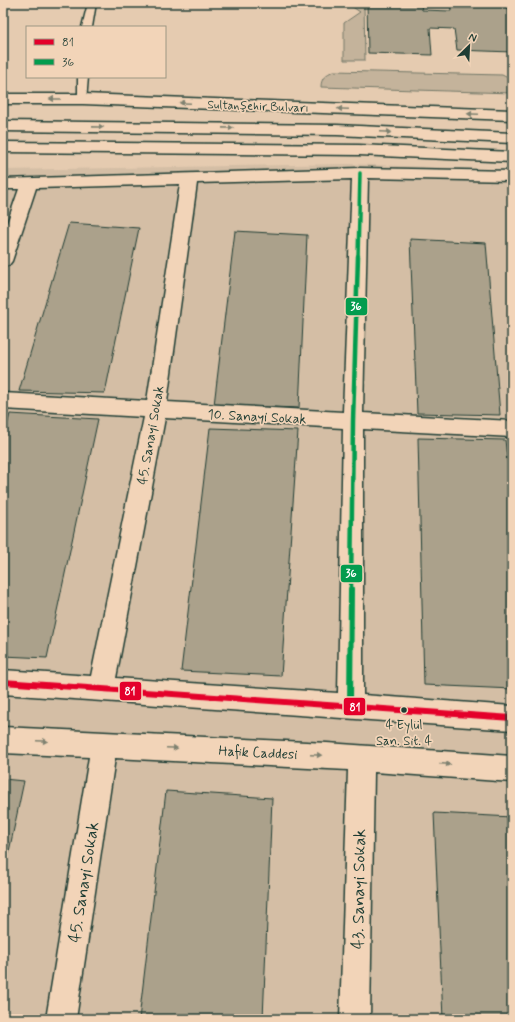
<svg xmlns="http://www.w3.org/2000/svg" width="515" height="1022" font-family="Mynerve,sans-serif">
<rect width="100%" height="100%" fill="#e5cbb0"/>
<filter id="ink" filterUnits="userSpaceOnUse"><feTurbulence type="fractalNoise" baseFrequency=".025" numOctaves="2"/><feDisplacementMap in="SourceGraphic" scale="8" xChannelSelector="R" yChannelSelector="G"/><feConvolveMatrix kernelMatrix="1 2 1 2 8 2 1 2 1" color-interpolation-filters="sRGB"/></filter>
<g filter="url(#ink)">
<polygon fill="#d4bea5" points="348,164 512,170 512,1019 3,1019 3,170"/>
<g fill="#c4b39b" stroke="#727868">
<polygon points="355,3 364,4 365,60 344,60 344,23 360,12 351,6"/>
<path d="M 334,71 L 502,75 L 512,80 L 512,93 L 321,87 C 321,78 326,74 334,71 Z"/>
</g>
<g fill="#aba18b" stroke="#1f3d34">
<polygon points="367,3 427,3 421,4 422,10 451,11 450,3 506,3 507,9 512,9 512,35 509,35 512,52 457,50 454,29 430,28 432,55 368,53"/>
<polygon points="69,223 139,228 105,393 19,391"/>
<polygon points="235,231 307,235 299,408 214,405"/>
<polygon points="410,239 486,243 500,415 417,413"/>
<polygon points="10,414 98,419 47,658 3,656 3,440"/>
<polygon points="210,428 298,431 281,676 181,671"/>
<polygon points="418,438 505,440 512,503 512,689 424,685"/>
<polygon points="3,779 24,781 3,880"/>
<polygon points="166,791 272,798 263,1019 139,1019"/>
<polygon points="434,813 512,817 512,1019 443,1019"/>
</g>
<g fill="none" stroke-linecap="round" stroke-linejoin="round">
<defs>
<g id="service">
<polygon points="88,3 96,3 92,27 82,27"/>
<polygon points="78,77 88,77 86,101 80,101 78,99"/>
</g>
<g id="minor">
<polygon points="3,142 359,145 512,152 512,162 359,155 3,152"/>
<path d="M 360,168 L 512,171 L 512,181 L 368,178 L 363,413 L 512,421 L 512,437 L 363,429 L 363,695 L 512,706 L 512,730 L 3,694 L 3,670 L 91,676 L 144,417 L 3,409 L 3,393 L 147,401 L 180,184 L 36,188 L 12,261 L 9,265 L 3,267 L 3,235 L 19,189 L 3,189 L 3,179 ZM 352,179 L 343,412 L 167,402 L 197,183 ZM 165,418 L 343,428 L 338,693 L 116,678 Z"/>
<polygon points="3,727 327,743 512,756 512,782 374,772 370,1019 340,1019 348,770 115,758 76,1019 46,1019 89,757 3,753"/>
</g>
<g id="trunk">
<polygon points="3,94 83,94 512,110 512,120 83,104 3,104"/>
<polygon points="3,121 337,125 512,133 512,143 337,135 3,131"/>
</g>
</defs>
<use href="#service" stroke="#1f3d34" stroke-width="3"/>
<use href="#minor" stroke="#1f3d34" stroke-width="3"/>
<use href="#trunk" stroke="#1f3d34" stroke-width="3"/>
<use href="#service" fill="#f2d4b8" fill-rule="evenodd"/>
<use href="#minor" fill="#f2d4b8" fill-rule="evenodd"/>
<use href="#trunk" fill="#f2d4b8" fill-rule="evenodd"/>
<defs>
<polyline id="bus-1" points="3,682 512,718"/>
<polyline id="bus-2-far2" points="358,257 360,173"/>
<polyline id="bus-2-far1" points="351,590 353,421 358,256"/>
<polyline id="bus-2" points="350,707 351,589"/>
</defs>
<use href="#bus-1" stroke="#f2d4b8" stroke-width="9"/>
<use href="#bus-2-far2" stroke="#f2d4b8" stroke-width="5.5"/>
<use href="#bus-2-far1" stroke="#f2d4b8" stroke-width="8"/>
<use href="#bus-2" stroke="#f2d4b8" stroke-width="9"/>
<use href="#bus-1" stroke="#e4002b" stroke-width="6"/>
<use href="#bus-2-far2" stroke="#039c4e" stroke-width="3.5"/>
<use href="#bus-2-far1" stroke="#039c4e" stroke-width="4.5"/>
<use href="#bus-2" stroke="#039c4e" stroke-width="6"/>
</g>
<defs><path id="oneway-solid" d="M-6-.8H1V-3.2L6.5 0L1 3.2V.8H-6Z"/></defs>
<g fill="#7e816f">
<use href="#oneway-solid" transform="translate(55 99) rotate(-180)"/>
<use href="#oneway-solid" transform="translate(185 103) rotate(-178)"/>
<use href="#oneway-solid" transform="translate(343 109) rotate(-178)"/>
<use href="#oneway-solid" transform="translate(473 114) rotate(-178)"/>
<use href="#oneway-solid" transform="translate(98 127) rotate(1)"/>
<use href="#oneway-solid" transform="translate(228 128) rotate(1)"/>
<use href="#oneway-solid" transform="translate(386 132) rotate(3)"/>
<use href="#oneway-solid" transform="translate(42 741) rotate(3)"/>
<use href="#oneway-solid" transform="translate(172 748) rotate(3)"/>
<use href="#oneway-solid" transform="translate(316 755) rotate(3)"/>
<use href="#oneway-solid" transform="translate(445 764) rotate(4)"/>
</g>
</g>
<circle fill="#1f3d34" stroke="#f2d4b8" stroke-width="1.5" cx="404" cy="710" r="3.5"/>
<g text-anchor="middle" stroke-width="3.5" stroke-linejoin="round" paint-order="stroke">
<g font-size="12" fill="#1f3d34" stroke="#f2d4b8">
<text transform="translate(258 106) rotate(2)" y="4">Sultanşehir Bulvarı</text>
</g>
<g font-size="13" fill="#1f3d34" stroke="#f2d4b8">
<text x="404" y="729">4 Eylül<tspan x="404" dy="16">San. Sit. 4</tspan></text>
</g>
<g font-size="14" fill="#1f3d34" stroke="#f2d4b8">
<text transform="translate(257 416) rotate(3)" y="5">10. Sanayi Sokak</text>
<text transform="translate(150 435) rotate(-80)" y="5">45. Sanayi Sokak</text>
<text transform="translate(258 752) rotate(3)" y="5">Hafik Caddesi</text>
</g>
<g font-size="17" fill="#1f3d34" stroke="#f2d4b8">
<text transform="translate(83 882) rotate(-81)" y="6">45. Sanayi Sokak</text>
<text transform="translate(358 889) rotate(-89)" y="6">43. Sanayi Sokak</text>
</g>
</g>
<g stroke="#f2d4b8" stroke-width="1.5">
<rect x="345" y="297" width="23" height="19" rx="4" fill="#039c4e"/>
<rect x="340" y="564" width="23" height="19" rx="4" fill="#039c4e"/>
<rect x="119" y="681" width="23" height="20" rx="4" fill="#e4002b"/>
<rect x="343" y="697" width="23" height="19" rx="4" fill="#e4002b"/>
</g>
<g font-size="11" text-anchor="middle" font-weight="bold" fill="#fff">
<text x="356" y="310">36</text>
<text x="351" y="577">36</text>
<text x="130" y="695">81</text>
<text x="355" y="711">81</text>
</g>
<rect width="515" height="1022" fill="none" stroke="#f2d4b8" stroke-width="16"/>
<rect x="8" y="8" width="499" height="1006" fill="none" stroke="#1f3d34" stroke-width="1.5" filter="url(#ink)"/>
<rect x="26" y="26" width="140" height="52" fill="#f2d4b8" stroke="#9e9883"/>
<rect x="34" y="39" width="20" height="6" fill="#e4002b" stroke="#9e9883"/>
<text x="62" y="46" font-size="12" fill="#1f3d34">81</text>
<rect x="34" y="59" width="20" height="6" fill="#039c4e" stroke="#9e9883"/>
<text x="62" y="66" font-size="12" fill="#1f3d34">36</text>
<g transform="translate(469 46) rotate(24)" stroke="#f2d4b8" stroke-width="3" paint-order="stroke">
<path d="M0-3L7 15L0 10L-7 15Z" fill="#1f3d34"/>
<text y="-6" font-size="11" font-weight="bold" text-anchor="middle" fill="#1f3d34">N</text>
</g>
</svg>
